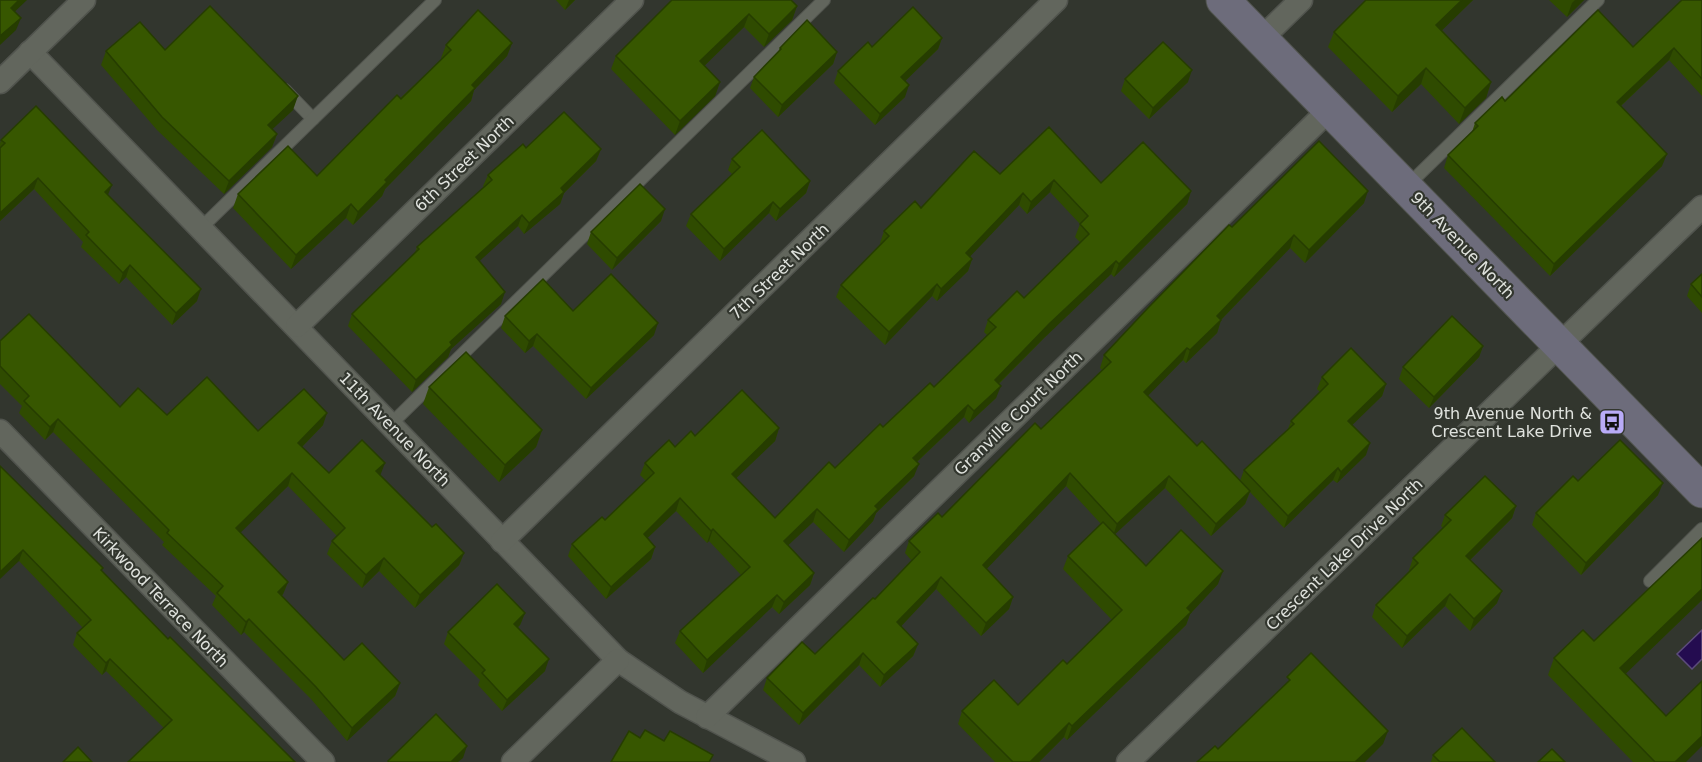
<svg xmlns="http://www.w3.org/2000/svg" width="1702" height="762" font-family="'DejaVu Sans',sans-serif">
<rect width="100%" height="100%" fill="#32362e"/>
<polygon fill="#240c50" stroke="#5c4c7b" stroke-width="1.5" points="1702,630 1702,659 1692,669 1677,654"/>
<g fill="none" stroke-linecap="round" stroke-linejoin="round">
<defs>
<g id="lane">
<polyline points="285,90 313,119"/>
<polyline points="1407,186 1598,0"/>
<polyline points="201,228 435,0"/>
<polyline points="390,425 824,0"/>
<polyline points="1650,581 1702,529"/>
</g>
<g id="street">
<polyline points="1261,39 1301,0"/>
<polyline points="30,52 618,660 680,702 794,762"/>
<polyline points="0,82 84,0"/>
<polyline points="297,326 632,0"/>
<polyline points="0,431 323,762"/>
<polyline points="502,541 1056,0"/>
<polyline points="707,717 1330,109"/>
<polyline points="513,762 618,660"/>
<polyline points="1128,762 1702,207"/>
</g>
<polyline id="secondary" points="1223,0 1702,491"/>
</defs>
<use href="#lane" stroke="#51544e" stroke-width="14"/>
<use href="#street" stroke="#51544e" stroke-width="25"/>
<use href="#secondary" stroke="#51544e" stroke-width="35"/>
<use href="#lane" stroke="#62665d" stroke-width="12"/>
<use href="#street" stroke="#62665d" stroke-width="22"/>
<use href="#secondary" stroke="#6d6c7b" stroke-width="33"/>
</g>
<g fill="#2f4b00">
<polygon points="556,0 575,0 565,10"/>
<polygon points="672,0 797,6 792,20 764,47 744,27 704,66 720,82 715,96 675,135 611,69 616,56"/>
<polygon points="1366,0 1473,0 1442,30 1491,82 1486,98 1459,124 1421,84 1392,112 1328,47 1334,32"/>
<polygon points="1549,0 1584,0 1567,17"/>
<polygon points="1702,0 1702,96 1669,60 1621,106 1662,166 1550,276 1444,168 1448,155 1472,132 1475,123 1505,101 1633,47"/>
<polygon points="942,38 938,49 905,81 905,97 875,125 834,83 838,71 872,47"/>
<polygon points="512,43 507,56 474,90 471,101 385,189 382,196 353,225 346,218 291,269 233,208 238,194 317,176 442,59 441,58 446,45"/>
<polygon points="780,48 837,52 833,64 778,117 750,88 754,77 778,53"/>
<polygon points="165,50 293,110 272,129 277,134 272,147 224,194 157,130 101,65 106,51"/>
<polygon points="1125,79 1188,82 1149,119 1121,91"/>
<polygon points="1,140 108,195 197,301 172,325 126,277 119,284 81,247 83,242 34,189 0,221 0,143"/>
<polygon points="526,148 601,149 596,161 564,193 560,204 524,234 518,226 479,261 501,304 451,349 448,357 412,392 348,326 352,314 415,253 417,247 484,187 483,186 488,175"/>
<polygon points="732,159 810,181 806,193 776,221 769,213 720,261 686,226 691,214 732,174 728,170"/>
<polygon points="1000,174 1191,191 1187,204 1114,277 1111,274 1045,337 999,384 996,398 969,423 964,417 917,462 914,476 876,513 873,521 844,552 813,522 788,545 814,573 810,585 779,614 772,607 703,673 675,643 680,631 741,575 709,541 707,543 676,511 647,538 655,547 651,559 606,599 568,556 572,544 605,520 646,481 640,475 645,463 695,436 779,428 775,441 736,478 775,518 883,427 934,387 987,335 984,332 988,320 1024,298 1081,243 1075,237 1080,224 1050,192 1027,214 1019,205 970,256 972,259 968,271 937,301 932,296 885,345 836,297 841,285 881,244 880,243 884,231 921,208"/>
<polygon points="1364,203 1305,263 1290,248 1221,320 1217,333 1186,363 1183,360 1148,395 1197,446 1240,481 1244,470 1288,429 1291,421 1320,392 1317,389 1322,377 1386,384 1382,396 1352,425 1366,455 1337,483 1333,480 1284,528 1250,492 1245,504 1211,536 1165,488 1115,534 1146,566 1218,584 1190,614 1186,625 1067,740 1064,737 1039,762 995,762 958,724 962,711 1018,705 1067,664 1112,620 1063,569 1068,556 1101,524 1066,486 986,569 1013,597 1009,609 981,636 936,589 901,626 918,644 913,656 880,687 859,665 799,725 763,690 767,678 815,654 875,599 912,561 905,553 909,541 942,517 1041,429 1102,370 1100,368 1104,355 1232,227"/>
<polygon points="661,221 612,270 587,244 591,232"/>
<polygon points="1702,274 1702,313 1687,296 1691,284"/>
<polygon points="573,311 654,335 586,399 533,346 525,353 501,328 505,316"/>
<polygon points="0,341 120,407 258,431 323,425 302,447 329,473 380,475 432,527 464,553 459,565 415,608 379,571 362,588 327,554 332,541 337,536 288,486 240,532 288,582 283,594 282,596 344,660 400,683 395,696 347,741 311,699 244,632 241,635 212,605 216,596 162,545 164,542 53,432 45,440 19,413 22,406 0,384"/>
<polygon points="1483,346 1479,357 1429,408 1399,379 1403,367"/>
<polygon points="429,387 542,430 536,447 499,482 423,404"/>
<polygon points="0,466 168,639 295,762 164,728 106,671 102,675 73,645 77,633 83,628 19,561"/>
<polygon points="1578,481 1658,495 1581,575 1532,525 1536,513"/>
<polygon points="1516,506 1512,518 1470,560 1497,603 1470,631 1445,606 1402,648 1372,617 1376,605 1410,571 1409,570 1413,558 1443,528 1441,526 1445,515"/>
<polygon points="1702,538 1702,600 1625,674 1686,762 1633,762 1548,675 1554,658 1594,641"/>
<polygon points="525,613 520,625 518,627 545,671 502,711 478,685 480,680 444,644 448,632"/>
<polygon points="1433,755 1495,762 1431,762"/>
</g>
<g fill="#263d00">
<polygon points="19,0 27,0 6,20 11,8"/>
<polygon points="569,0 575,0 565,10"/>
<polygon points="1462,0 1473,0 1431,41 1436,25"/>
<polygon points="1575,0 1584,0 1567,17 1572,3"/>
<polygon points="797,6 792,20 764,47 769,34"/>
<polygon points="749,14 744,27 695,75 700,61"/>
<polygon points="21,18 16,30 0,45 0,36"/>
<polygon points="942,38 938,49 897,89 901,77"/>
<polygon points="512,43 507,56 474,90 471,101 385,189 382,196 353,225 358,212 385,180 472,85"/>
<polygon points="1674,48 1669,60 1612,114 1617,102"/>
<polygon points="837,52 833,64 778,117 782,105"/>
<polygon points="1426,68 1421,84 1392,112 1398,96"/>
<polygon points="1192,70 1188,82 1149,119 1153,108"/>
<polygon points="720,82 715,96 675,135 680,121"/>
<polygon points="1491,82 1486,98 1459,124 1465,108"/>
<polygon points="909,85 905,97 875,125 880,114"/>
<polygon points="298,96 293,110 263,138 268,125"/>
<polygon points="277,134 272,147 224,194 229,181"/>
<polygon points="601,149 596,161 564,193 560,204 524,234 529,223 561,188"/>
<polygon points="1667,154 1662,166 1550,276 1554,264"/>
<polygon points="38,178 34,189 0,221 0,213"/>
<polygon points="1054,180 1050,192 1027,214 1031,202"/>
<polygon points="810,181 806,193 776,221 780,209"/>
<polygon points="112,185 107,197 105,192"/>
<polygon points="1191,191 1187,204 1114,277 1119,264"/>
<polygon points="1368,191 1364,203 1305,263 1309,250"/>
<polygon points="1023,193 1019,205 962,265 966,253"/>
<polygon points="773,202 769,213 720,261 724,249"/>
<polygon points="351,204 346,218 291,269 296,255"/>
<polygon points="665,209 661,221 612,270 617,258"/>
<polygon points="522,215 518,226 472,268 476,257"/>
<polygon points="1294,235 1290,248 1213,328 1217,316"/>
<polygon points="972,259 968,271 937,301 941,289"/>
<polygon points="1116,261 1111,274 1045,337 990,392 995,380 1049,324"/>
<polygon points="130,265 126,277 119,284 123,273"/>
<polygon points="937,284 932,296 885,345 889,332"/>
<polygon points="201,289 197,301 172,325 176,313"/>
<polygon points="505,292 501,304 451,349 448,357 412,392 416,380 450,342"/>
<polygon points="1221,320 1217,333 1186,363 1190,350"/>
<polygon points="658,323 654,335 586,399 591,388"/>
<polygon points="537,334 533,346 525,353 529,341"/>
<polygon points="1483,346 1479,357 1429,408 1434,397"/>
<polygon points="1187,348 1183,360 1140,404 1144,392"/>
<polygon points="1386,384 1382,396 1344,433 1348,421"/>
<polygon points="1001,386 996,398 969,423 974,411"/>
<polygon points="968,405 964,417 908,470 913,458"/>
<polygon points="327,413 323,425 293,456 298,443"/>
<polygon points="58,419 53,432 45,440 50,427"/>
<polygon points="779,428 775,441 728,486 732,474"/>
<polygon points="542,430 536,447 499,482 505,465"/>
<polygon points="1370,443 1366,455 1337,483 1341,472"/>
<polygon points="385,463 380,476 376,471"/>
<polygon points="919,464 914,476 876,513 873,521 844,552 849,540 875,506"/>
<polygon points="1338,468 1333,480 1284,528 1288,516"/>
<polygon points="292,473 288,486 232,541 236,528"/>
<polygon points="1070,473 1066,486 978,578 983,565"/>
<polygon points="1169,476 1165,488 1113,536 1117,524"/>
<polygon points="1663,483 1658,495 1581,575 1586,563"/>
<polygon points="1250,491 1245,504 1211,536 1216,524"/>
<polygon points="680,498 676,511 639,546 644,534"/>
<polygon points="1516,506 1512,518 1462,568 1466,556"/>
<polygon points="817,509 813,522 780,553 784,541"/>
<polygon points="713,529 709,541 707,543 711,531"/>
<polygon points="655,547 651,559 606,599 611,587"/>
<polygon points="23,550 19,561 0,579 0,572"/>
<polygon points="464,553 459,565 415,608 420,595"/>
<polygon points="384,558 379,571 362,588 366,575"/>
<polygon points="1223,571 1218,584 1190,614 1186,625 1067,740 1072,726"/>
<polygon points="814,573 810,585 779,614 784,602"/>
<polygon points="941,577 936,589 893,635 897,622"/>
<polygon points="288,582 283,594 273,604 278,592"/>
<polygon points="1702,589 1702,600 1614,685 1620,668"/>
<polygon points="1502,591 1497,603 1470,631 1474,619"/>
<polygon points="1450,594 1445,606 1402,648 1407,636"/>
<polygon points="777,595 772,607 703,673 707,660"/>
<polygon points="1013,597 1009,609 981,636 986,623"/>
<polygon points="525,613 520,625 510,635 514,624"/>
<polygon points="249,619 244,632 241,635 246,622"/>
<polygon points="918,644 913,656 880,687 884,675"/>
<polygon points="863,653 859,665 799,725 803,713"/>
<polygon points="110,659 106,671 102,675 106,663"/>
<polygon points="549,659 545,671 502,711 507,700"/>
<polygon points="400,683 395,696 347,741 352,728"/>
<polygon points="1069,723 1064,737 1039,762 1030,762"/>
<polygon points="1388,731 1383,744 1365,762 1355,762"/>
<polygon points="1702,736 1702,746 1686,762 1675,762"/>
<polygon points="467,746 463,758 458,762 451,762"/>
</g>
<g fill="#375700" stroke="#263d00" stroke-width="1.5">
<polygon points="0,0 19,0 11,8 21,18 0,36"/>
<polygon points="672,0 791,0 797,6 769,34 749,14 700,61 720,82 680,121 616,56"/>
<polygon points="1366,0 1462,0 1436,25 1491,82 1465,108 1426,68 1398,96 1334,32"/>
<polygon points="1682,0 1702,0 1702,79 1674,48 1617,102 1667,154 1554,264 1448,155 1478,126 1475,123 1502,97 1505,101 1598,10 1633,47"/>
<polygon points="210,6 298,96 268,125 277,134 229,181 162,117 106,51 140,22 165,50"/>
<polygon points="913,7 942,38 901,77 909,85 880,114 838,71 868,42 872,47"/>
<polygon points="478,10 512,43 472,85 475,88 385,180 387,182 358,212 351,204 296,255 238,194 288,146 317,176 397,95 401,99 451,50 446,45"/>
<polygon points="807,20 837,52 782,105 754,77 781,49 780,48"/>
<polygon points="1163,42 1192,70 1153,108 1125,79"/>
<polygon points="36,106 112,185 105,192 201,289 176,313 130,265 123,273 86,235 89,232 38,178 0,213 0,148 5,143 1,140"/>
<polygon points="564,112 601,149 561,188 564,192 529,223 522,215 476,257 505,292 450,342 452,345 416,380 352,314 419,249 417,247 492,180 488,175 523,144 526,148"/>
<polygon points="1049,127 1101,183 1143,142 1191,191 1119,264 1116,261 1049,324 995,380 1001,386 974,411 968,405 913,458 919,464 875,506 878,509 849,540 817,509 784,541 814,573 784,602 777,595 707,660 680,631 750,567 713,529 711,531 680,498 644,534 655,547 611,587 572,544 602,517 605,520 654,473 645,463 669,440 675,447 691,431 695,436 742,390 779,428 732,474 775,518 829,462 835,468 880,424 883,427 930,383 934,387 996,327 988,320 1017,291 1024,298 1089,234 1080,224 1088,216 1054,180 1031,202 1023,193 966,253 972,259 941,289 937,284 889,332 841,285 889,236 884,231 915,201 921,208 974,151 1000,174"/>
<polygon points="762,130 810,181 780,209 773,202 724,249 691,214 740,167 732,159"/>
<polygon points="1319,141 1368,191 1309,250 1294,235 1217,316 1221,320 1190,350 1187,348 1144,392 1197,446 1202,441 1250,491 1216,524 1169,476 1117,524 1070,473 983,565 1013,597 986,623 941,577 897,622 918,644 884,675 863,653 803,713 767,678 802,642 815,654 873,598 875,599 920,552 909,541 938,513 942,517 1035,423 1041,429 1111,362 1104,355 1148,308 1229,225 1232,227"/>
<polygon points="640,184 665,209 617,258 591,232"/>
<polygon points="611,274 658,323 591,388 537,334 529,341 505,316 543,279 573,311"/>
<polygon points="1702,274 1702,297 1691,284"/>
<polygon points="29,314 120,407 138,388 167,415 207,377 258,431 304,389 327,413 298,443 329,473 362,440 385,463 376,471 432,527 436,524 464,553 420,595 384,558 366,575 332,541 345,528 292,473 236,528 288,582 278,592 344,660 362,643 400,683 352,728 316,687 249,619 246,622 217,593 223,586 167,533 169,530 58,419 50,427 24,401 29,396 0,366 0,341"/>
<polygon points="1452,316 1483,346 1434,397 1403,367"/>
<polygon points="1351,348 1386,384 1348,421 1370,443 1341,472 1338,468 1288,516 1244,470 1294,424 1291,421 1328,384 1322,377"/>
<polygon points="466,352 542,430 505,465 429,387"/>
<polygon points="1620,440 1663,483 1586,563 1536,513 1573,476 1578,481"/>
<polygon points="0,466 103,568 101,570 168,639 170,637 295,762 128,762 172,720 110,659 106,663 77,633 91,620 23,550 0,572"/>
<polygon points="1485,476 1516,506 1466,556 1502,591 1474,619 1450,594 1407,636 1376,605 1418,563 1413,558 1451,520 1445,515"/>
<polygon points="1103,522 1146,566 1181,530 1223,571 1187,608 1191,612 1072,726 1069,723 1030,762 1013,762 962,711 994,680 1018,705 1063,660 1067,664 1122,610 1068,556"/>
<polygon points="1702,538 1702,589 1620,668 1666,716 1702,681 1702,736 1675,762 1655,762 1554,658 1583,630 1594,641"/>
<polygon points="497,584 525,613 514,624 549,659 507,700 482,673 485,670 448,632"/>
<polygon points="1311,653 1388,731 1355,762 1197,762 1215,746 1218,749 1290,680 1287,677"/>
<polygon points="436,714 467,746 451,762 389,762 388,761"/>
<polygon points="1462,728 1495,762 1440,762 1433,755"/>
<polygon points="645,730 664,741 670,731 713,755 709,762 611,762 629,731 640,738"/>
<polygon points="78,747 92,762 63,762"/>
<polygon points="1552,749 1565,762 1538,762"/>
</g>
<defs>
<symbol id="bus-square" viewBox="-11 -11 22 22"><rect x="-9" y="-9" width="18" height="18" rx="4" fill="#b9abf7" stroke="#32362e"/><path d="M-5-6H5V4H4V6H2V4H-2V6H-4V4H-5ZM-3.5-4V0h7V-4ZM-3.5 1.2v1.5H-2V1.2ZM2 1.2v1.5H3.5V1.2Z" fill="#111"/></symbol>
</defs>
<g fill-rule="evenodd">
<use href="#bus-square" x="1597" y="407" width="30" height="30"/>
</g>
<g text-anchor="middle" stroke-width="4.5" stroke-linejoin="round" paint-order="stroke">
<g font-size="16" fill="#e0e3de" stroke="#32362e">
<text transform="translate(464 163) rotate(-44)" y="6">6th Street North</text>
<text transform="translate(1463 245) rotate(46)" y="6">9th Avenue North</text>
<text transform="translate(779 271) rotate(-44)" y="6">7th Street North</text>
<text transform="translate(1018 413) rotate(-44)" y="6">Granville Court North</text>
<text transform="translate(395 429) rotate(46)" y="6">11th Avenue North</text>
<text transform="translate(1344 554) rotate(-44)" y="6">Crescent Lake Drive North</text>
<text transform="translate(161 597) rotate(46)" y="6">Kirkwood Terrace North</text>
</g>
<g font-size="16" fill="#e0e3de" stroke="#32362e" text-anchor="end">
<text x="1592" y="419">9th Avenue North &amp;<tspan x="1592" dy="18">Crescent Lake Drive</tspan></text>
</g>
</g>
</svg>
